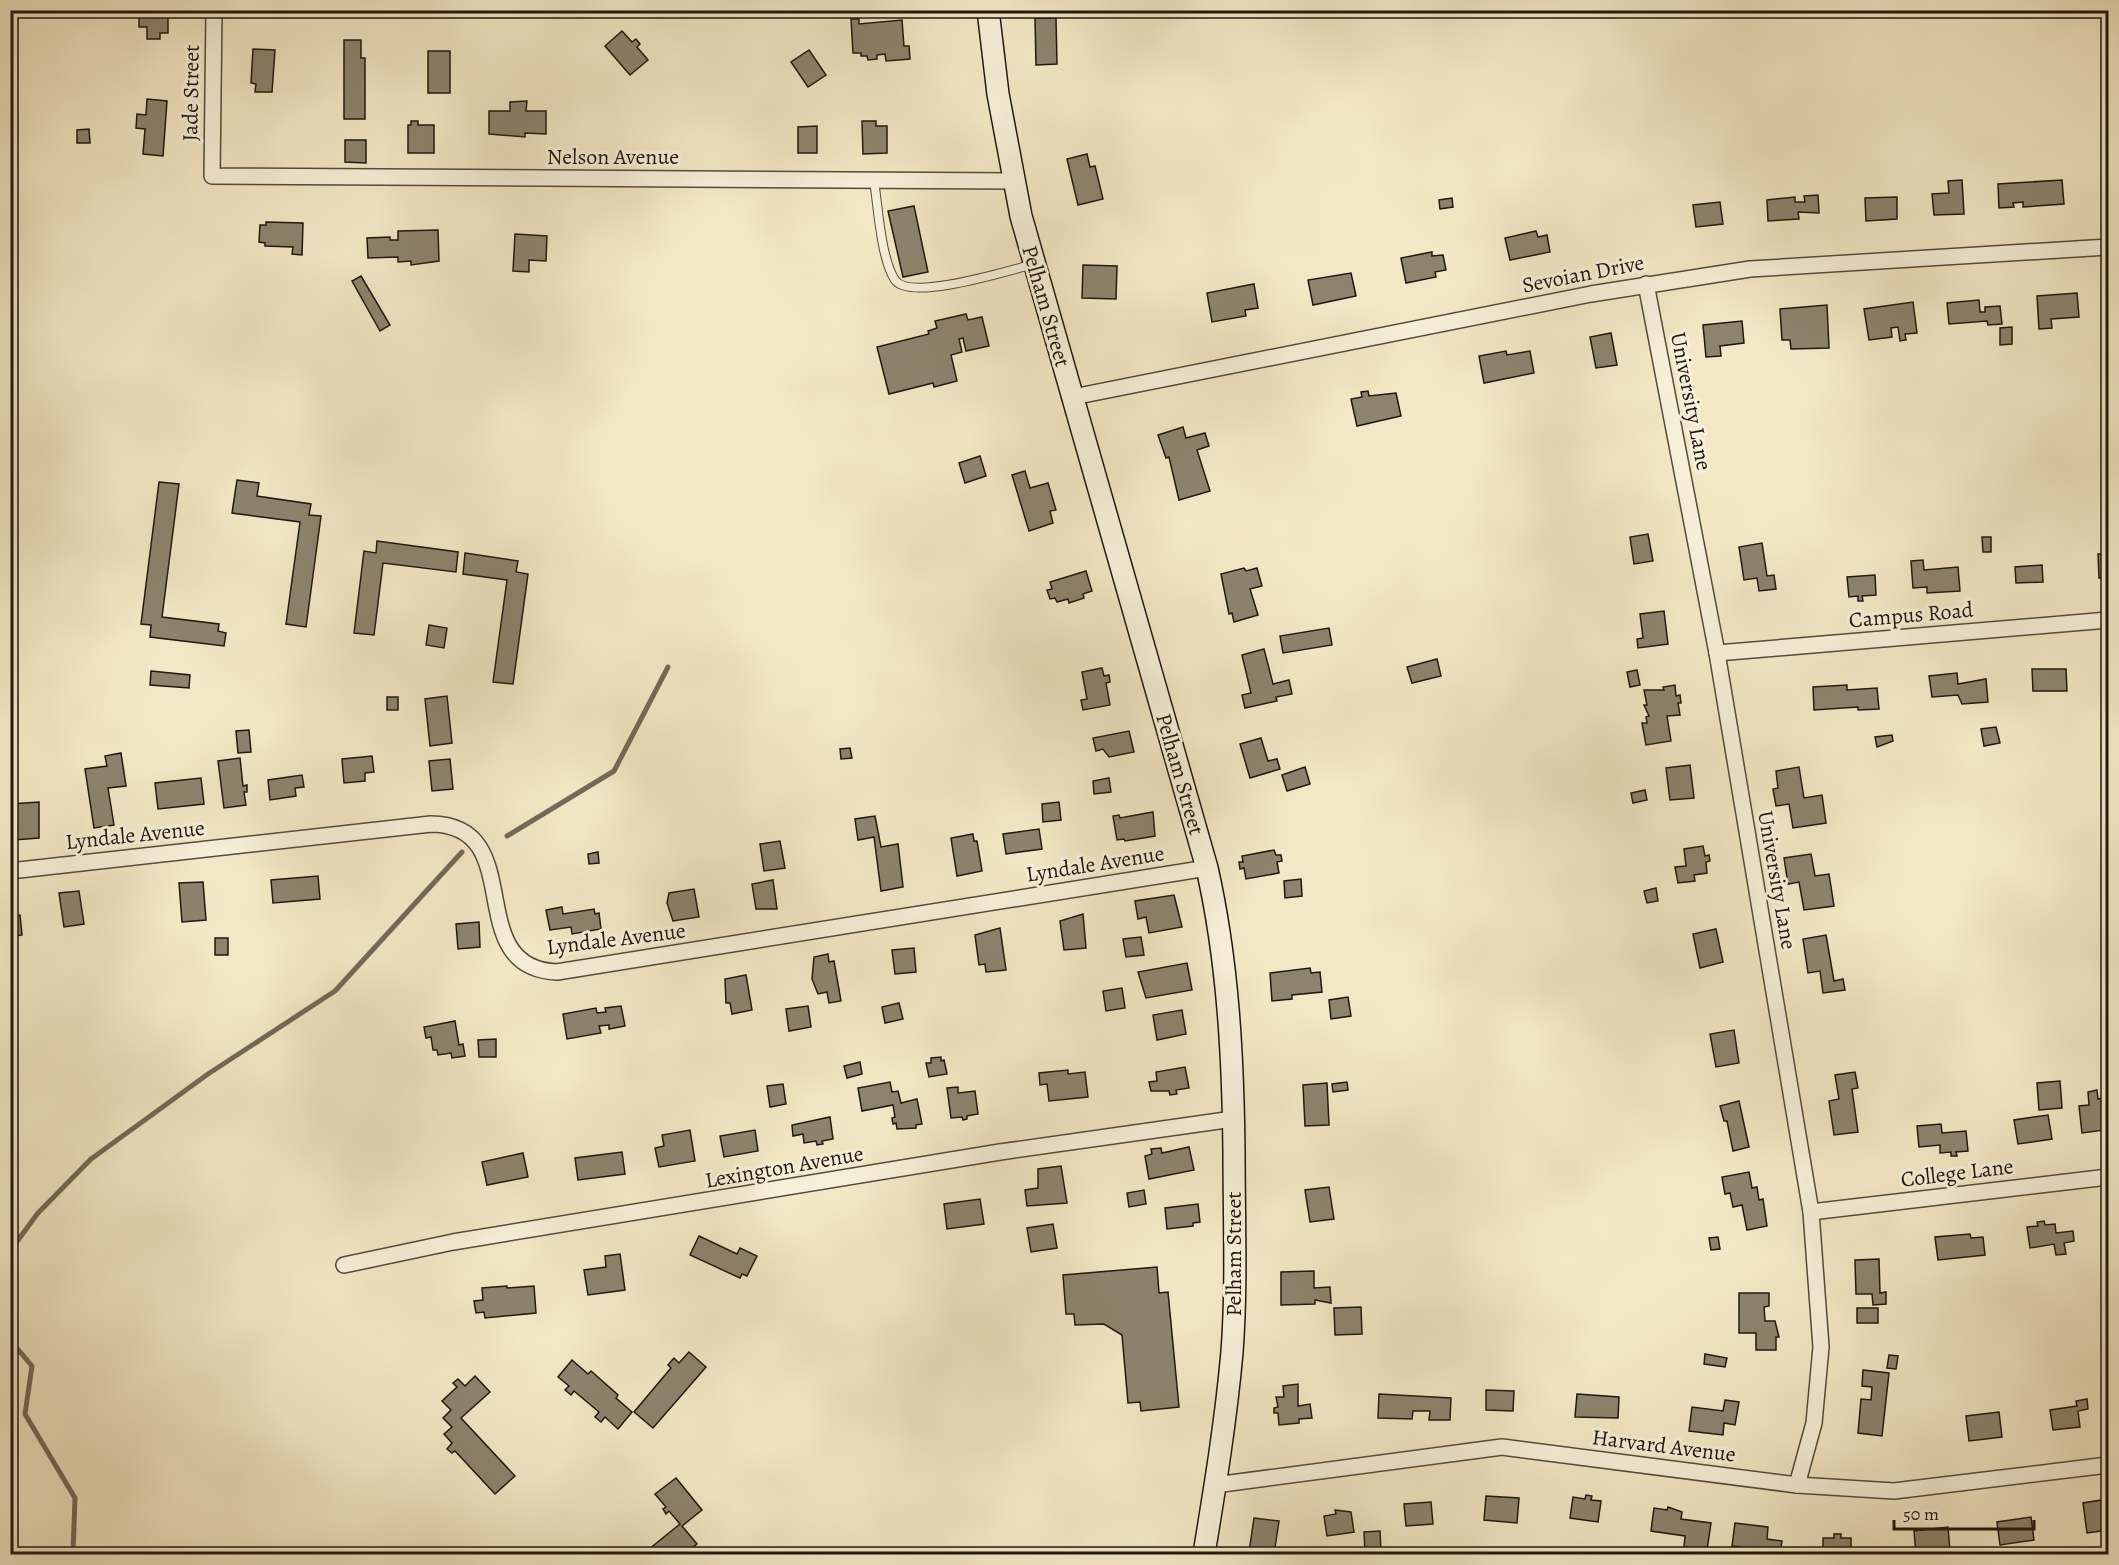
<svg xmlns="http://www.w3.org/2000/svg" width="2119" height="1565" font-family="Alegreya,serif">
<rect width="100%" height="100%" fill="#f3e8c5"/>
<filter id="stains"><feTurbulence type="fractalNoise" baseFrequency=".00333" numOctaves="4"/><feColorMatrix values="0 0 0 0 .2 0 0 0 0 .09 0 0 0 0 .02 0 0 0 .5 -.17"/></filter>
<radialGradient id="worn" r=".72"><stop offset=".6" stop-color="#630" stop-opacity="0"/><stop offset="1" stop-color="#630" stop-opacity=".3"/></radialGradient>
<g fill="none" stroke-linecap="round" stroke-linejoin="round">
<g stroke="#736a57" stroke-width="5">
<polyline points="507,836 614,771 668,667"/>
<polyline points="10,1251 38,1213 91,1159 208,1074 335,991 462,852"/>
<polyline points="10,1340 32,1366 25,1414 75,1498 73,1554"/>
</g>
</g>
<g fill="#8d846e" stroke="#1f170f" stroke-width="1.5">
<polygon points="125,10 168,10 168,33 160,33 160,39 147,39 147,27 139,27 139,13 125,13"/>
<polygon points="1035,18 1056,18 1057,64 1036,65"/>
<polygon points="851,19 859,19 859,24 902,20 904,46 909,46 910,59 886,61 885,54 877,55 877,59 868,60 867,56 861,56 861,53 853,53"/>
<polygon points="622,31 632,42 636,39 640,44 637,47 648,60 630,75 605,46"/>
<polygon points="344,40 361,40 361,58 365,58 365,119 344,119"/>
<polygon points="253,49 275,50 272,92 255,92 256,84 251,83"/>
<polygon points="809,50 826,75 808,87 791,62"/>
<rect x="428" y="51" width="22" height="42"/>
<polygon points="147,99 167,101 163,156 143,154 145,129 136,128 137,114 146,115"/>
<polygon points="527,101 526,111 546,111 546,134 525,133 525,137 489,134 489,111 510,111 510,102"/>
<polygon points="411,121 418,121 418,125 434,125 434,153 408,153 408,125 411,125"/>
<polygon points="862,121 876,121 876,126 887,126 887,153 863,154"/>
<polygon points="817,126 817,153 798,153 798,127"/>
<polygon points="89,129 90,143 77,143 77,130"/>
<polygon points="345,140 366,140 366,163 345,162"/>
<polygon points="1087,154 1090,167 1095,166 1103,199 1078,205 1067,159"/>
<polygon points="1962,180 1964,214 1934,215 1932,194 1949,193 1948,181"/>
<polygon points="2062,180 2064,204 2023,207 2023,202 2013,203 2014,207 1999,208 1998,184"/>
<polygon points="1818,195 1819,213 1798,212 1799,219 1768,221 1767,200 1795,197 1795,202 1805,202 1804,196"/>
<polygon points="1897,197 1897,219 1866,221 1865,198"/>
<polygon points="1452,198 1453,207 1440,209 1439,200"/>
<polygon points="1720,202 1723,224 1696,227 1693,205"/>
<polygon points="914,206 928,272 903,277 888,211"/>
<polygon points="266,222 303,223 302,255 292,254 293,247 265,246 265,243 259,242 260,225 266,225"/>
<polygon points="438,230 439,261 411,265 411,261 398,262 398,257 368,258 367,238 390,237 390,240 398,240 398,231"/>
<polygon points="1536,231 1538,237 1547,235 1550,252 1510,260 1505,238"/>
<polygon points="515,234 547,236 546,261 529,260 529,272 513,271"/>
<polygon points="1432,252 1432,256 1443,255 1446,270 1435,272 1436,277 1406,283 1401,258"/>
<polygon points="1083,265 1117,266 1116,299 1082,298"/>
<polygon points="1351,273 1356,296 1313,305 1308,280"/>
<polygon points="361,276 390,325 380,331 352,281"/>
<polygon points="1254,284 1258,308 1245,310 1246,316 1212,322 1207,293"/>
<polygon points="2077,293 2079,317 2051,319 2052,328 2039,329 2037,296"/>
<polygon points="1979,300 1980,312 1985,312 1985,307 2000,306 2002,324 1988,325 1987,321 1949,324 1947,303"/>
<polygon points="1913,302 1917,333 1905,334 1906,340 1900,341 1898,327 1891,328 1892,337 1869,340 1864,309"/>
<polygon points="1827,305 1829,348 1791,349 1790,340 1782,340 1780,309"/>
<polygon points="966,314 968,320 982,317 989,346 966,351 963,338 959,339 962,352 951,355 957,381 934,387 933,383 889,394 877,347 929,334 928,331 937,328 935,321"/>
<polygon points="1742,321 1744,343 1720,346 1721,356 1706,357 1703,325"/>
<polygon points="2012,327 2012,344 2000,345 2000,328"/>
<polygon points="1611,333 1617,365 1596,368 1590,337"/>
<polygon points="1506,351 1507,355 1530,351 1534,373 1484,383 1479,356"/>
<polygon points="1368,391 1369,396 1396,393 1401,416 1357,426 1351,399 1362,397 1361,392"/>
<polygon points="1183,427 1186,438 1205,433 1209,446 1197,450 1210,491 1179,500 1169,457 1166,458 1158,435"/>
<polygon points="980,456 986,476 965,483 959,463"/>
<polygon points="1025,471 1030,488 1048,483 1056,510 1050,511 1053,523 1029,531 1012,475"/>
<polygon points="237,480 259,483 257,496 311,504 309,515 321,516 306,627 286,624 300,522 232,513"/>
<polygon points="159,482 179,484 162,617 219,624 218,631 226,633 224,646 150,637 151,625 141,624"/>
<polygon points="1648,534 1653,561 1634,564 1630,537"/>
<polygon points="1982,537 1991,537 1991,552 1983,552"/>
<polygon points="377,541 458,552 456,572 383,563 374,635 354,633 364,551 376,553"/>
<polygon points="1762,543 1767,576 1774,575 1776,589 1759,591 1757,578 1744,580 1739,547"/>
<polygon points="465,553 518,561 516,572 528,574 513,684 493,682 507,580 463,574"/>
<polygon points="2098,554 2108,554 2108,578 2099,578"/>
<polygon points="1923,560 1924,570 1958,567 1960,591 1927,593 1927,587 1913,588 1911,561"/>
<polygon points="2042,565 2043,582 2016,583 2015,567"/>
<polygon points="1244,568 1246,571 1257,568 1262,586 1250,589 1258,615 1234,622 1232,613 1229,614 1221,574"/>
<polygon points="1086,571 1092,591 1083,594 1084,598 1069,603 1068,599 1057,602 1055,598 1050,599 1047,590 1052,589 1050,582"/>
<polygon points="1875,575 1876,595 1862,596 1863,601 1858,601 1858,596 1849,597 1847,577"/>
<polygon points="1664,611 1668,644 1638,648 1637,639 1643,638 1640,614"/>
<polygon points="429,625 447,628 444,648 426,645"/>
<polygon points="1329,628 1332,645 1283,653 1280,636"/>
<polygon points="1264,649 1273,684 1289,680 1292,694 1276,697 1277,701 1245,708 1242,695 1251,693 1242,655"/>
<polygon points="1437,659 1441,676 1412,683 1407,667"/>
<polygon points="2104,664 2108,664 2108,696 2106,696"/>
<polygon points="1102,668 1104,676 1109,675 1110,682 1106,683 1110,705 1083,710 1081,700 1087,699 1082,672"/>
<polygon points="2032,669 2066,669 2067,691 2033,691"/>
<polygon points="1637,670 1640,685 1630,687 1627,672"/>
<polygon points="151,671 190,675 189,688 150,685"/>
<polygon points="1957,673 1958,684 1986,679 1988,702 1962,704 1958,695 1932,697 1929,676"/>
<polygon points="1675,685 1676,696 1680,695 1681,703 1678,703 1680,715 1667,716 1671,741 1646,745 1642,723 1647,723 1646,717 1649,716 1644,705 1647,705 1644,690 1664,690 1663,687"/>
<polygon points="1847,685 1847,690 1877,688 1879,709 1858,710 1858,707 1814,710 1813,687"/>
<polygon points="447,696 452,743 430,746 425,699"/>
<rect x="387" y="697" width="11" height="13"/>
<polygon points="1996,727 2000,743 1984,746 1981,729"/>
<polygon points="249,730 251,752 238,753 236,731"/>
<polygon points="1129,731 1134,752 1109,757 1103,749 1096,751 1093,738"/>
<polygon points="1892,735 1893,741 1877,747 1875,737"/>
<polygon points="1261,738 1268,761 1277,759 1280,769 1250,778 1240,744"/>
<polygon points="850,748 852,758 841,759 840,749"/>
<polygon points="121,753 126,786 108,788 114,825 94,828 85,769 107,766 105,756"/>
<polygon points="372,756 374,772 365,773 365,781 344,783 342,759"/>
<polygon points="240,758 243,786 247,785 247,792 244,792 246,805 224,808 218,761"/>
<polygon points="450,759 453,789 432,791 429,761"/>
<polygon points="1690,765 1694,798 1670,800 1666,768"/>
<polygon points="1305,767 1310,784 1287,791 1282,775"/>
<polygon points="1799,767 1804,798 1822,795 1826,823 1793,828 1789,804 1776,806 1773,789 1778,788 1776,771"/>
<polygon points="302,775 304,787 295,788 296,796 270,800 268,780"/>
<polygon points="201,778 204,804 158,809 155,783"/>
<polygon points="1109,778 1111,792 1094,794 1093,781"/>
<polygon points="1645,790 1647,800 1633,803 1631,793"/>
<polygon points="39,802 39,838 14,840 10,804"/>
<polygon points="1059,802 1061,820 1043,822 1042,804"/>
<polygon points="1153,812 1155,836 1125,841 1124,839 1117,840 1113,816 1119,815 1120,818"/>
<polygon points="875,816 881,847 898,844 903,887 881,891 874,837 858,840 855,819"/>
<polygon points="1039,829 1042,849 1006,854 1003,834"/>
<polygon points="973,834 974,841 977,841 982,871 957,876 951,838"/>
<polygon points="780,841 785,868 764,871 760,844"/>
<polygon points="1703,846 1705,856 1709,855 1710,861 1706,862 1707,873 1694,875 1695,881 1678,883 1675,867 1686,866 1684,849"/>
<polygon points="1274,850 1276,855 1281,855 1282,861 1277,862 1279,873 1246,879 1244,868 1240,869 1239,862 1243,862 1242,856"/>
<polygon points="598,852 599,863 589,864 588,854"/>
<polygon points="1811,854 1815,876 1829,874 1834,906 1804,910 1799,882 1788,884 1784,858"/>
<polygon points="318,876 320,899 273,903 271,880"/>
<polygon points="1301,879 1302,896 1285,898 1284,881"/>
<polygon points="773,880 777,909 756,909 752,884"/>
<polygon points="203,882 206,920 182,922 179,883"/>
<polygon points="1656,888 1658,901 1647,903 1644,891"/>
<polygon points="694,889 699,917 673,921 667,903 669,893"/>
<polygon points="79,891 84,924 64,927 59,893"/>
<polygon points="1174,895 1182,927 1149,933 1146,917 1138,919 1135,901"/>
<polygon points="562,907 563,914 594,909 595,914 599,913 601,929 572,934 571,927 550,930 546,910"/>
<polygon points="1083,914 1086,948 1064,950 1060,921"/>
<polygon points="20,915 22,935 10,937 10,916"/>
<polygon points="479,922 480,947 458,949 456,924"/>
<polygon points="1000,928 1006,970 986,972 985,964 979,965 975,935"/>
<polygon points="1716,929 1723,962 1700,968 1693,934"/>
<polygon points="1826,935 1834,981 1843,979 1845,990 1823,993 1820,971 1808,973 1803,939"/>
<polygon points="1141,937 1144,955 1126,957 1123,939"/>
<rect x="215" y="938" width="13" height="17"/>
<polygon points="914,948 916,972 895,974 892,950"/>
<polygon points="828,954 829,962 834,961 841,1001 829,1003 827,992 818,994 812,979 814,957"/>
<polygon points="1187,963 1192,990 1146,998 1138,972"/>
<polygon points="1310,968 1311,973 1320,972 1322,992 1292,995 1292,999 1272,1001 1270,973"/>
<polygon points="746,975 752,1010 732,1014 730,1003 726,1003 725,979"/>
<polygon points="1122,988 1125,1008 1106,1011 1103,991"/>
<polygon points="1348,997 1351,1016 1331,1019 1329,1000"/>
<polygon points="899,1003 903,1019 885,1023 882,1007"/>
<polygon points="621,1006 625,1026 609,1029 609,1025 599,1026 601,1033 567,1039 563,1014 596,1008 597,1013 606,1012 605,1008"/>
<polygon points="808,1006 811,1027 789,1031 786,1009"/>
<polygon points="1182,1010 1186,1034 1157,1040 1153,1015"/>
<polygon points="455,1021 459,1045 463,1044 465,1056 452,1058 451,1053 438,1055 437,1050 433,1050 431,1037 426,1038 424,1027"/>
<polygon points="1734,1030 1739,1063 1716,1067 1710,1034"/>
<polygon points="496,1039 496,1057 479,1057 478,1040"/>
<polygon points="941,1057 941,1061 944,1060 947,1074 929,1077 926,1063 931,1063 931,1058"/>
<polygon points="860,1062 862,1074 847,1078 844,1066"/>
<polygon points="1185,1067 1189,1088 1176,1090 1177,1094 1170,1095 1169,1091 1151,1091 1149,1082 1157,1081 1156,1072"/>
<polygon points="1068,1070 1068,1074 1085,1072 1088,1097 1049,1101 1047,1084 1040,1085 1039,1073"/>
<polygon points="1855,1072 1858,1088 1852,1089 1858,1132 1834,1135 1829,1101 1839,1099 1835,1075"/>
<polygon points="2060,1081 2062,1108 2039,1110 2037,1083"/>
<polygon points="890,1082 892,1092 898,1091 901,1103 917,1099 922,1124 916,1125 916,1128 897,1129 896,1123 893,1124 892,1118 895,1117 893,1105 862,1111 858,1088"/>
<polygon points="1347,1082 1348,1090 1333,1092 1332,1084"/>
<polygon points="1327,1083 1329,1125 1305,1126 1303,1085"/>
<polygon points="783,1084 786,1104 770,1107 767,1086"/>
<polygon points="958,1087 958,1093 975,1091 978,1114 967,1116 967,1119 963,1120 962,1117 951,1118 947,1088"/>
<polygon points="2097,1090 2098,1099 2108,1097 2108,1132 2104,1132 2104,1130 2082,1133 2079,1106 2089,1105 2088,1092"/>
<polygon points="1739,1101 1749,1147 1733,1151 1727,1121 1724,1121 1720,1106"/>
<polygon points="2048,1115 2052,1139 2018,1144 2014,1120"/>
<polygon points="830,1117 833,1139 822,1141 823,1144 817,1145 816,1141 804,1143 803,1134 793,1136 792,1125"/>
<polygon points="1941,1124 1942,1133 1966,1131 1968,1151 1956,1152 1957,1156 1951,1156 1951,1152 1940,1153 1940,1145 1919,1147 1917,1126"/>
<polygon points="690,1130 695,1161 659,1167 655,1148 664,1146 662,1135"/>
<polygon points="755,1130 758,1151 724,1157 720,1136"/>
<polygon points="1189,1147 1194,1170 1149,1179 1145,1156 1152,1154 1151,1149 1161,1148 1162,1153"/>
<polygon points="622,1152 625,1174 578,1180 575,1158"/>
<polygon points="523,1153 528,1177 487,1185 482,1162"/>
<polygon points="1061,1166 1067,1203 1027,1206 1025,1190 1038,1188 1038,1169"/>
<polygon points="1749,1172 1752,1188 1757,1187 1759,1200 1763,1199 1767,1226 1747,1230 1742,1205 1733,1207 1730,1193 1725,1194 1722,1177"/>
<polygon points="1329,1187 1334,1219 1310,1222 1305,1190"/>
<polygon points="1144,1190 1146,1204 1129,1207 1127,1193"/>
<polygon points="980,1199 984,1224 947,1229 944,1204"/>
<polygon points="1198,1204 1200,1222 1193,1223 1193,1226 1167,1229 1165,1208"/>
<polygon points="2044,1221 2045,1225 2055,1224 2056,1233 2073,1231 2074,1241 2064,1243 2066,1254 2056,1255 2054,1244 2030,1248 2027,1227 2038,1226 2037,1222"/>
<polygon points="1053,1224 1057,1248 1031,1252 1027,1228"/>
<polygon points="1970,1234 1971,1238 1983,1237 1985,1255 1938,1260 1935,1237"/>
<polygon points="699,1236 737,1254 740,1248 757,1256 747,1276 742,1274 740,1278 690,1255"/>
<polygon points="1718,1237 1720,1249 1711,1250 1709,1238"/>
<polygon points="620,1254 625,1290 588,1295 584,1270 606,1267 605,1256"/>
<polygon points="1879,1259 1880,1293 1886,1292 1886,1304 1873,1305 1872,1294 1856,1294 1855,1260"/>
<polygon points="1157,1267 1159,1293 1168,1292 1179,1407 1141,1411 1140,1402 1128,1403 1122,1335 1104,1324 1075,1325 1074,1314 1066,1314 1063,1275"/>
<polygon points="1314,1271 1314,1288 1330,1287 1331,1303 1315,1300 1315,1304 1281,1305 1281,1272"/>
<polygon points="507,1286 507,1288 534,1286 536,1313 485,1318 484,1312 476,1313 474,1301 483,1300 482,1288"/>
<polygon points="1739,1293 1769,1293 1769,1306 1764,1307 1765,1321 1775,1321 1779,1337 1776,1337 1776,1350 1756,1350 1756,1333 1739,1333"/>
<polygon points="1361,1307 1362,1334 1335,1335 1334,1308"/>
<rect x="1857" y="1308" width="21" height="15"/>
<polygon points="689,1352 706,1367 653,1428 634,1412 671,1368 668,1365 674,1358 679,1363"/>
<polygon points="1705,1354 1727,1358 1725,1367 1704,1364"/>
<polygon points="1889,1355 1898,1356 1896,1369 1887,1368"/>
<polygon points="572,1360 588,1374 591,1371 618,1395 616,1398 632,1412 618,1429 605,1417 601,1422 595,1417 599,1412 574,1391 571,1395 565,1390 569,1386 558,1377"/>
<polygon points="1863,1370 1889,1373 1882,1436 1858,1433 1861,1399 1871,1400 1872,1387 1862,1386"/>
<polygon points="475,1376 490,1392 461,1418 515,1476 495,1494 455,1451 452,1453 447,1449 452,1443 444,1434 452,1427 443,1418 451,1410 442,1401 457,1387 453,1383 458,1379 465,1386"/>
<polygon points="1298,1384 1298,1406 1310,1404 1312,1418 1299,1419 1299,1423 1279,1425 1278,1413 1274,1413 1274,1408 1278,1407 1276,1397 1284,1397 1283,1386"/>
<polygon points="1486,1390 1514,1391 1513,1411 1486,1410"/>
<polygon points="1379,1394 1451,1398 1450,1420 1429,1420 1430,1411 1413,1411 1412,1419 1378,1418"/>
<polygon points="1577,1394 1619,1397 1618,1418 1575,1417"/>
<polygon points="2087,1399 2088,1409 2078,1411 2080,1427 2053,1430 2050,1410 2077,1406 2076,1401"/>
<polygon points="1725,1400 1739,1402 1735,1425 1724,1423 1723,1435 1689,1431 1692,1407 1723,1411"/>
<polygon points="1999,1412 2002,1437 1969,1441 1966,1416"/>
<polygon points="676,1478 702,1510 682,1526 697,1544 684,1554 643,1554 680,1524 669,1511 666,1514 663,1509 666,1507 655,1494"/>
<polygon points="1586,1495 1592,1496 1591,1500 1601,1501 1598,1522 1570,1518 1573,1497 1585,1499"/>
<polygon points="1486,1496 1519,1498 1517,1523 1484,1520"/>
<polygon points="2108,1499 2108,1530 2087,1533 2083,1503"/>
<polygon points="1431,1502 1433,1524 1406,1526 1404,1504"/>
<polygon points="1668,1507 1682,1512 1681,1519 1711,1523 1707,1550 1684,1547 1685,1536 1651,1531 1654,1508 1667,1510"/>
<polygon points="1335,1510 1351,1512 1354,1532 1327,1536 1324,1516 1336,1514"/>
<polygon points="2031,1517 2034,1540 2000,1545 1997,1522"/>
<polygon points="1254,1518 1279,1521 1274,1554 1249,1552"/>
<polygon points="1735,1523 1768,1527 1767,1539 1782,1541 1780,1554 1766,1554 1767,1550 1732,1546"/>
<polygon points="1948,1527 1950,1551 1916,1554 1914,1531"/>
<polygon points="1380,1531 1381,1552 1365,1553 1364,1532"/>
<polygon points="1834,1534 1841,1534 1841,1538 1851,1538 1851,1554 1823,1554 1823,1538 1834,1538"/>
</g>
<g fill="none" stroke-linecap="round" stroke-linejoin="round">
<defs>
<path id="lane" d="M 874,180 C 878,207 881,259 895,280 C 910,302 1010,270 1034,264"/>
<g id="street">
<polyline points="214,10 212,176 1014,181"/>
<polyline points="1646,284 1717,653 1811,1212 1821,1347 1814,1423 1797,1485"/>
<polyline points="1073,397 1591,294 1750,269 2108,247"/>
<polyline points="1717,653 2108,620"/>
<path d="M 10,871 L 431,824 C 531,825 459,968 557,972 L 1207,868"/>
<polyline points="1811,1212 2108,1177"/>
<polyline points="344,1265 453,1242 1000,1152 1233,1119"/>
<polyline points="1215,1485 1502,1447 1797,1485 1894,1491 2108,1465"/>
</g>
<path id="secondary" d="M 988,10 L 998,94 L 1021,216 L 1207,868 C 1228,961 1233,1056 1234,1152 C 1234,1219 1237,1286 1232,1352 C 1226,1420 1215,1487 1204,1554"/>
</defs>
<use href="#lane" stroke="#544b3c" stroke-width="10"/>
<use href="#street" stroke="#544b3c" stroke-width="18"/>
<use href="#secondary" stroke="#1f170f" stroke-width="24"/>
<use href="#lane" stroke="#f7f0d9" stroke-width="8"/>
<use href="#street" stroke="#f7f0d9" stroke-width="15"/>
<use href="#secondary" stroke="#f7f0d9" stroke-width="21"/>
</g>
<g text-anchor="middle" stroke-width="6" stroke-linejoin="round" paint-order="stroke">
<g font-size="22" fill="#1f170f" stroke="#f7f0d9">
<text transform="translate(190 93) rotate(-89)" y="8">Jade Street</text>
<text x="613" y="164">Nelson Avenue</text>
<text transform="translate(1583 273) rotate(-11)" y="8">Sevoian Drive</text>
<text transform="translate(1047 306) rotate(74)" y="8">Pelham Street</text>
<text transform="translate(1692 401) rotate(79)" y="8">University Lane</text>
<text transform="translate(1911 614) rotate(-5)" y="8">Campus Road</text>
<text transform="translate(1181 774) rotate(74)" y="8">Pelham Street</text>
<text transform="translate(135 834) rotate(-6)" y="8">Lyndale Avenue</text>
<text transform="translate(1095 863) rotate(-9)" y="8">Lyndale Avenue</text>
<text transform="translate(1778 880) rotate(80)" y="8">University Lane</text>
<text transform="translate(616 938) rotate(-7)" y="8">Lyndale Avenue</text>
<text transform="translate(784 1166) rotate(-10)" y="8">Lexington Avenue</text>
<text transform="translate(1957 1172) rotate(-7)" y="8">College Lane</text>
<text transform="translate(1233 1254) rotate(-90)" y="8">Pelham Street</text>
<text transform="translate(1664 1445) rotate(7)" y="8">Harvard Avenue</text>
</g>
</g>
<rect width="2119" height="1565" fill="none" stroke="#f3e8c5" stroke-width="36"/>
<rect x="12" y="12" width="2095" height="1541" fill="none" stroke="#1f170f" stroke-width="3"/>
<rect x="18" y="18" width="2083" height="1529" fill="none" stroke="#1f170f" stroke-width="1.5"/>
<path d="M1894 1520v9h140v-9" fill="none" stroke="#1f170f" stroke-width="3"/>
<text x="1903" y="1520" font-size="18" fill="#1f170f" stroke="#f7f0d9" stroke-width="4.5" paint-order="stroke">50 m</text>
<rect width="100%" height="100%" filter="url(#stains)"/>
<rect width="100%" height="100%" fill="url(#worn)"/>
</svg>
